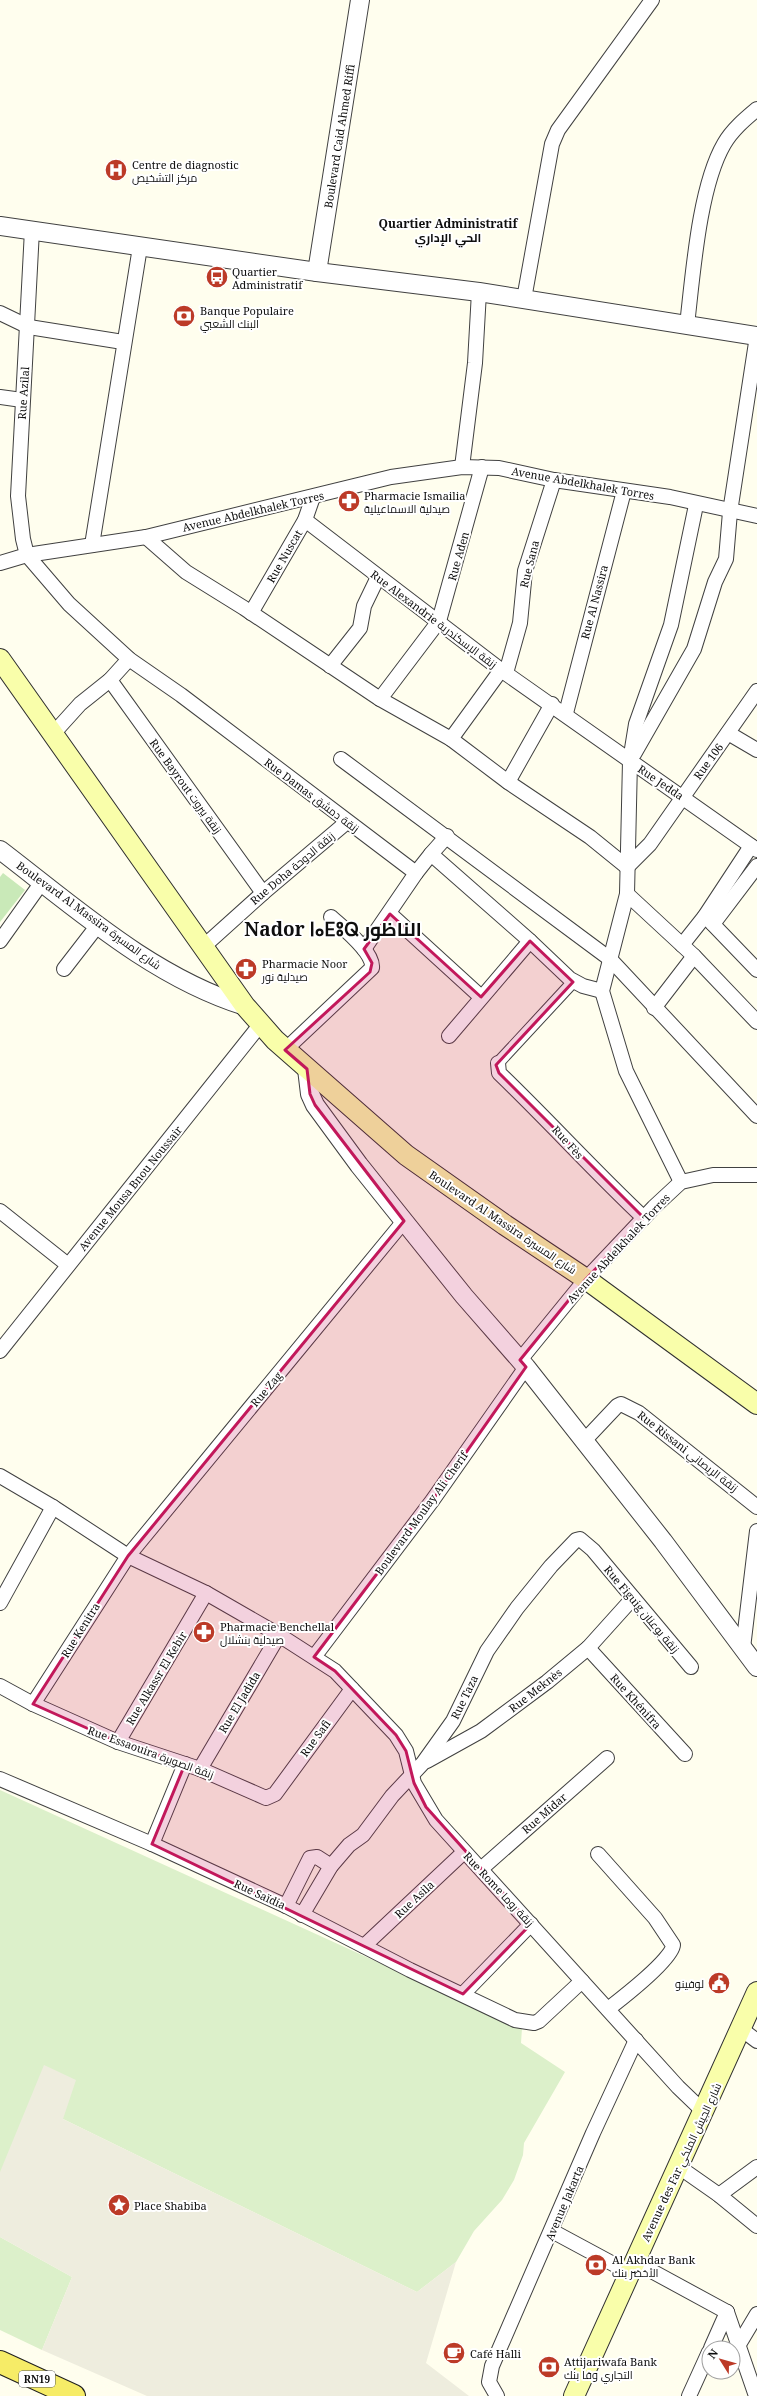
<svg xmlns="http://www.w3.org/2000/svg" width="757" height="2396" viewBox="0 0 757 2396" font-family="'Noto Serif',Cairo,'Noto Sans Tifinagh',serif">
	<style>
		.green { fill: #c9e9b8 }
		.pitch { fill: #dcf0ca }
		.plaza { fill: #eeedde }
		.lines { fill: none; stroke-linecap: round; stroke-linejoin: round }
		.pedestrian-casing { stroke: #414141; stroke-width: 13 }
		.minor-casing { stroke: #414141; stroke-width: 16 }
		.tertiary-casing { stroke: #414141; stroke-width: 20 }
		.secondary-casing { stroke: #303030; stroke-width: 22 }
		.primary-casing { stroke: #1f1f1f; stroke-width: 24 }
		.pedestrian { stroke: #fff; stroke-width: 11 }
		.minor { stroke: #fff; stroke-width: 14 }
		.tertiary { stroke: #fff; stroke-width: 18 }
		.secondary { stroke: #f9feaa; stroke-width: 20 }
		.primary { stroke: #f6ec67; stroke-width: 22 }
		.marked { fill: #c2185b; fill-opacity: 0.2; stroke: #c2185b; stroke-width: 3; stroke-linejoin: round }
		.labels { text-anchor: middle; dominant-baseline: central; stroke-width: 4; stroke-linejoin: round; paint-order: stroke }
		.shield { fill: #fff; stroke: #565656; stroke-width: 1 }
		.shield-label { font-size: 10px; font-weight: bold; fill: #0e0e0e }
		.street-label { font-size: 11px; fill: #0e0e0e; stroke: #fff }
		.poi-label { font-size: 11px; fill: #0e0e0e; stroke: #fff; text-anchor: start }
		.neighbourhood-label { font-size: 12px; font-weight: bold; fill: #0e0e0e; stroke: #fff }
		.town-label { font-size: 19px; font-weight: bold; fill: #0e0e0e; stroke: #fff }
	</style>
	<rect width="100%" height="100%" fill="#fffeee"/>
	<polygon class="green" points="3,873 25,890 0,922 0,877"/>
	<g class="pitch">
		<polygon points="0,1790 522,2028 521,2043 565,2072 524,2143 523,2155 514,2180 502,2200 474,2231 456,2262 417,2292 63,2119 0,2184"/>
		<polygon points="0,2237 72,2277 42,2350 0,2330"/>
	</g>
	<polygon class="plaza" points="44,2065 76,2080 63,2119 417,2292 456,2262 426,2363 469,2396 147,2396 42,2350 72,2277 0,2237 0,2172"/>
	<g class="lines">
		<g class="pedestrian-casing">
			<polyline id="pedestrian" points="498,1063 573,982"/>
		</g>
		<g class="minor-casing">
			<g id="minor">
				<polyline points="32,230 18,496 23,539 27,555 69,604 129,659 181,695 416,873 431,854 530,941 570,979 583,986 602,991"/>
				<polyline points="524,299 552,144 558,130 652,0"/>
				<polyline points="0,313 29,327 123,342"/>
				<path d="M687,325C693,274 699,187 724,144C732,130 745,119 757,109"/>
				<polyline points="0,397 22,400"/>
				<polyline points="462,467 475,363 479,292"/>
				<polyline points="305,520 501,670 757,850"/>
				<polyline points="146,537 186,572 244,608 380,699 451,739 508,782 590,837 627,867"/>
				<polyline points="92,545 140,247"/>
				<polyline points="0,563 27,555 146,537 391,477 462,467 499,468 554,480 670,497 757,516"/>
				<polyline points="251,613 305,520 313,497"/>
				<polyline points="330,666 360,628 364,606 378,577"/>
				<polyline points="506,673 520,623 525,571 554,480"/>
				<polyline points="110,680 263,893"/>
				<polyline points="380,699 439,621 482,467"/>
				<polyline points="566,713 624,491"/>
				<polyline points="728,733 757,750"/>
				<polyline points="52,735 80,704 110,680 129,659"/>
				<polyline points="451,739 501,670"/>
				<polyline points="634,754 694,649 715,582 726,559 730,512 757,336"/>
				<polyline points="341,759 610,959 757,1116"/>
				<polyline points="508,782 552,704"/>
				<polyline points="431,854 447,836"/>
				<polyline points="627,867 650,844 757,691"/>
				<polyline points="627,894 694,956 757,1022"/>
				<polyline points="390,914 481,997"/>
				<polyline points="705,916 757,970"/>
				<polyline points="713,924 757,866"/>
				<polyline points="0,941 42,882"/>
				<polyline points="682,945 705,916 751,846"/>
				<polyline points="203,947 263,893 347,822"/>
				<polyline points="364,949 416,873"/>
				<polyline points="64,969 98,925"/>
				<polyline points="654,1008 694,956"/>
				<polyline points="449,1036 530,941"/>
				<path d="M285,1050L372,968C374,952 343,928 331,917"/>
				<path d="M498,1063L499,1073C549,1121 594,1171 644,1218"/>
				<polyline points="681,1182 626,1071 602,991 627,894 630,761 636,724 671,625 696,505"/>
				<polyline points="0,1211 68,1265"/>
				<polyline points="0,1351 260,1025"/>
				<polyline points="520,1360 586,1279 654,1207 681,1182 713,1175 757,1175"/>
				<polyline points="583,1442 617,1406 621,1404 639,1413 757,1507"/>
				<polyline points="0,1476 53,1507 128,1556 206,1593 279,1635 335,1671 396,1735 406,1751 414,1783 436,1820 678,2087 704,2112"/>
				<polyline points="0,1603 53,1507"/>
				<polyline points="588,1648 685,1754"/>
				<polyline points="743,1648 757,1531"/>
				<polyline points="314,1657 432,1501 526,1367"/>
				<polyline points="0,1686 33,1704 118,1742 200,1769 266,1798 275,1794 352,1689"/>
				<polyline points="33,1704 128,1556 404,1221"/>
				<polyline points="118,1742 206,1593"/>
				<polyline points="427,1761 481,1731 547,1682 588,1648 633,1598"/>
				<polyline points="200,1769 279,1635"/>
				<polyline points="0,1779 152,1844 286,1906 410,1970 515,2020 534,2023 539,2021 582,1981"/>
				<polyline points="152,1844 185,1764"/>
				<path d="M598,1854L655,1918L673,1945C673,1959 621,1999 608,2009"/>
				<polyline points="481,1869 607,1758"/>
				<polyline points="286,1906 310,1858 317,1857 331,1866"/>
				<polyline points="302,1915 331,1866 349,1845 363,1835 392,1796 423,1763 453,1721 487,1651 517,1608 551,1566 576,1540 580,1539 593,1550 691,1667"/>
				<polyline points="364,1946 464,1852"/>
				<polyline points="463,1994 531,1924"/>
				<polyline points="741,2029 757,2041"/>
				<polyline points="679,2167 719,2195 757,2226"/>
				<polyline points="719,2195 757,2167"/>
				<polyline points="552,2231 630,2273"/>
				<polyline points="635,2262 727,2312"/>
				<polyline points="727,2312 756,2396"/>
				<polyline points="738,2346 757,2314"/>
				<polyline points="711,2348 727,2312"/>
				<polyline points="497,2396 489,2382 492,2366 593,2133 636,2040"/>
				<polyline points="689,2396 709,2352"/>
			</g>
		</g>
		<g class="tertiary-casing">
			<g id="tertiary">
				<polyline points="0,226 317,272 479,292 757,336"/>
				<polyline points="317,272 360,0"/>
				<path d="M0,850C76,908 152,977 245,1006"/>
				<polyline points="307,1069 310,1094 315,1105 359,1165 464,1296 526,1367 663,1541 757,1667"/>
			</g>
		</g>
		<g class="secondary-casing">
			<g id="secondary">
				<polyline points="0,659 245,1006 275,1040 406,1155 505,1225 586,1279 757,1404"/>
				<polyline points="574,2396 757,1992"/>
			</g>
		</g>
		<g class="primary-casing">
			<polyline id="primary" points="0,2362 74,2396"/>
		</g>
		<use href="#pedestrian" class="pedestrian"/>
		<use href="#minor" class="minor"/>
		<use href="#tertiary" class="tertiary"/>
		<use href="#secondary" class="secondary"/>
		<use href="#primary" class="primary"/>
	</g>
	<path class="marked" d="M390,914L481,997L530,941L573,982L496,1065L499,1073L644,1218L586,1279L520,1360L526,1367L432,1501L314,1657L335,1671L396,1735L406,1751L414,1783L426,1807L531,1924L463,1994L152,1844L185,1764L118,1742L33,1704L128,1556L404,1221L315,1105L310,1094L307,1069L285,1050L370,972L372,963L364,949Z"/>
	<defs>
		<g id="hospital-disc" transform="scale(1.15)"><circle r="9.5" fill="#bc3a27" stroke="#fff"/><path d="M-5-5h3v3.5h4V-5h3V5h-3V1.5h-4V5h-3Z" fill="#fff"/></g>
		<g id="bus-disc" transform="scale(1.15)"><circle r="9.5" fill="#bc3a27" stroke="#fff"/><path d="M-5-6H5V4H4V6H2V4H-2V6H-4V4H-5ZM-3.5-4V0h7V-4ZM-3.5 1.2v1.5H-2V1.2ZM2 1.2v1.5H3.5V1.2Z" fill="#fff"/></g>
		<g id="bank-disc" transform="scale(1.15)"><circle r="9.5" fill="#bc3a27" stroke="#fff"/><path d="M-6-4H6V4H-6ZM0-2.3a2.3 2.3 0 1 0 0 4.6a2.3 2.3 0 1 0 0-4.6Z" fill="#fff"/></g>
		<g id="pharmacy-disc" transform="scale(1.15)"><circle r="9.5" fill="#bc3a27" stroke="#fff"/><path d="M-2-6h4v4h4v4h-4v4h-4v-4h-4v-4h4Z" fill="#fff"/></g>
		<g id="civic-disc" transform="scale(1.15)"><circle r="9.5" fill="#bc3a27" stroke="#fff"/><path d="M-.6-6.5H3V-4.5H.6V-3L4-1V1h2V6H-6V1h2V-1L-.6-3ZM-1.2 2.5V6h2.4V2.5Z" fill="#fff"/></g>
		<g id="sight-disc" transform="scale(1.15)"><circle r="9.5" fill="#bc3a27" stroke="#fff"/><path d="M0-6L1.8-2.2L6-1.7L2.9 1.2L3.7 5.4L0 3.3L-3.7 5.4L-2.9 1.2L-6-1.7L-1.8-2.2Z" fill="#fff"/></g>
		<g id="cafe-disc" transform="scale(1.15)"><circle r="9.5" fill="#bc3a27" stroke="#fff"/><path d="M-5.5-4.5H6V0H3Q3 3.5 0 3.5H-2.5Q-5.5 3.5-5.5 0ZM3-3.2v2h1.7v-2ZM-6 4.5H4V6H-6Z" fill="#fff"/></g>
	</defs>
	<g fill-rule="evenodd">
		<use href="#hospital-disc" x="116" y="170"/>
		<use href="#bus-disc" x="217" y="277"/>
		<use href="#bank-disc" x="184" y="316"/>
		<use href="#pharmacy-disc" x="349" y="501"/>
		<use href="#pharmacy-disc" x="246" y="969"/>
		<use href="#pharmacy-disc" x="204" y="1632"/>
		<use href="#civic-disc" x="719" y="1983"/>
		<use href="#sight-disc" x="119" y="2205"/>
		<use href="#bank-disc" x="596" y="2265"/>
		<use href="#cafe-disc" x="454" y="2353"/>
		<use href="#bank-disc" x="549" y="2367"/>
	</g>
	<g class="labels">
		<rect class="shield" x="19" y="2371" width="36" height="16" rx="3"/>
		<g class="shield-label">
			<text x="37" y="2379">RN19</text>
		</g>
		<g class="street-label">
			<text transform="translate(339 136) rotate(-81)">Boulevard Caid Ahmed Riffi</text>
			<text transform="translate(23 393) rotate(-86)">Rue Azilal</text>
			<text transform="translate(583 483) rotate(10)">Avenue Abdelkhalek Torres</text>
			<text transform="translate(253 511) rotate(-13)">Avenue Abdelkhalek Torres</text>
			<text transform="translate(284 556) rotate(-60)">Rue Nuscat</text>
			<text transform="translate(458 556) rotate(-74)">Rue Aden</text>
			<text transform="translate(529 564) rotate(-76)">Rue Sana</text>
			<text transform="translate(594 602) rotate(-75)">Rue Al Nassira</text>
			<text transform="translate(434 619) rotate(37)">Rue Alexandrie زنقة الإسكندرية</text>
			<text transform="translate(708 761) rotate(-54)">Rue 106</text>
			<text transform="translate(661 782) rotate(34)">Rue Jedda</text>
			<text transform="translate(186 786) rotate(54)">Rue Bayrout زنقة بيروت</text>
			<text transform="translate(312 795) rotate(37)">Rue Damas زنقة دمشق</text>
			<text transform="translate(292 868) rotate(-40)">Rue Doha زنقة الدوحة</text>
			<text transform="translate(89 915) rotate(36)">Boulevard Al Massira شارع المسيرة</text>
			<text transform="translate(568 1142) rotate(48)">Rue Fès</text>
			<text transform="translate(130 1188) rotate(-51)">Avenue Mousa Bnou Noussair</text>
			<text transform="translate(503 1222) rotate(34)">Boulevard Al Massira شارع المسيرة</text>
			<text transform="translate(618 1248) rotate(-47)">Avenue Abdelkhalek Torres</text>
			<text transform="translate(266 1389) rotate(-50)">Rue Zag</text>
			<text transform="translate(688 1451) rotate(38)">Rue Rissani زنقة الريصاني</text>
			<text transform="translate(421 1513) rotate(-54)">Boulevard Moulay Ali Cherif</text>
			<text transform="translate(642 1609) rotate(50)">Rue Figuig زنقة بوعنان</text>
			<text transform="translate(80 1630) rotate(-58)">Rue Kenitra</text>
			<text transform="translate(156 1678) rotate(-59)">Rue Alkassr El Kebir</text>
			<text transform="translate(535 1690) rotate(-38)">Rue Meknès</text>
			<text transform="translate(464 1697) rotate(-64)">Rue Taza</text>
			<text transform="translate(636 1701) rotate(48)">Rue Khénifra</text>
			<text transform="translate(239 1702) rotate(-59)">Rue El Jadida</text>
			<text transform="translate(315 1738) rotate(-54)">Rue Safi</text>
			<text transform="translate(151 1752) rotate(20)">Rue Essaouira زنقة الصويرة</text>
			<text transform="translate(544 1813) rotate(-41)">Rue Midar</text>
			<text transform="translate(499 1889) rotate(47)">Rue Rome زنقة روما</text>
			<text transform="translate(260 1894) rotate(25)">Rue Saïdia</text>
			<text transform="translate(414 1899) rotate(-43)">Rue Asila</text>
			<text transform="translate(681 2162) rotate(-65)">Avenue des Far شارع الجيش الملكي</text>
			<text transform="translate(564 2203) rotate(-67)">Avenue Jakarta</text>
		</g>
		<g class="poi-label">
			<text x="132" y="164">Centre de diagnostic<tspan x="132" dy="13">مركز التشخيص</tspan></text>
			<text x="232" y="271">Quartier<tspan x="232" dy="13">Administratif</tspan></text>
			<text x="200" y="310">Banque Populaire<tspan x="200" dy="13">البنك الشعبي</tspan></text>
			<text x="364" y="495">Pharmacie Ismailia<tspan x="364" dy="13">صيدلية الاسماعيلية</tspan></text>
			<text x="262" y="963">Pharmacie Noor<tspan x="262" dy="13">صيدلية نور</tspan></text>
			<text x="220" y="1626">Pharmacie Benchellal<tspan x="220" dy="13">صيدلية بنشلال</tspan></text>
			<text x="704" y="1983" text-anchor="end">لوفينو</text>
			<text x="134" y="2205">Place Shabiba</text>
			<text x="612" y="2259">Al Akhdar Bank<tspan x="612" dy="13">الأخضر بنك</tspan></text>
			<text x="470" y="2353">Café Halli</text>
			<text x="564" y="2361">Attijariwafa Bank<tspan x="564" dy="13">التجاري وفا بنك</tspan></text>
		</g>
		<g class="neighbourhood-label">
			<text x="448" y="223">Quartier Administratif<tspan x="448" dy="14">الحي الإداري</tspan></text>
		</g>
		<g class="town-label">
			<text x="333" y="929">Nador ⵏⴰⴹⵓⵕ الناظور</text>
		</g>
	</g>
	<g transform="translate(721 2360) rotate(307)"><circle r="19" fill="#ffffff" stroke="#9f9f9f"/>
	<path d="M0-3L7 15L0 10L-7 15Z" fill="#bc3a27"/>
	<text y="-6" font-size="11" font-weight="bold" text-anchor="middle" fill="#0e0e0e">N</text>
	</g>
</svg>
